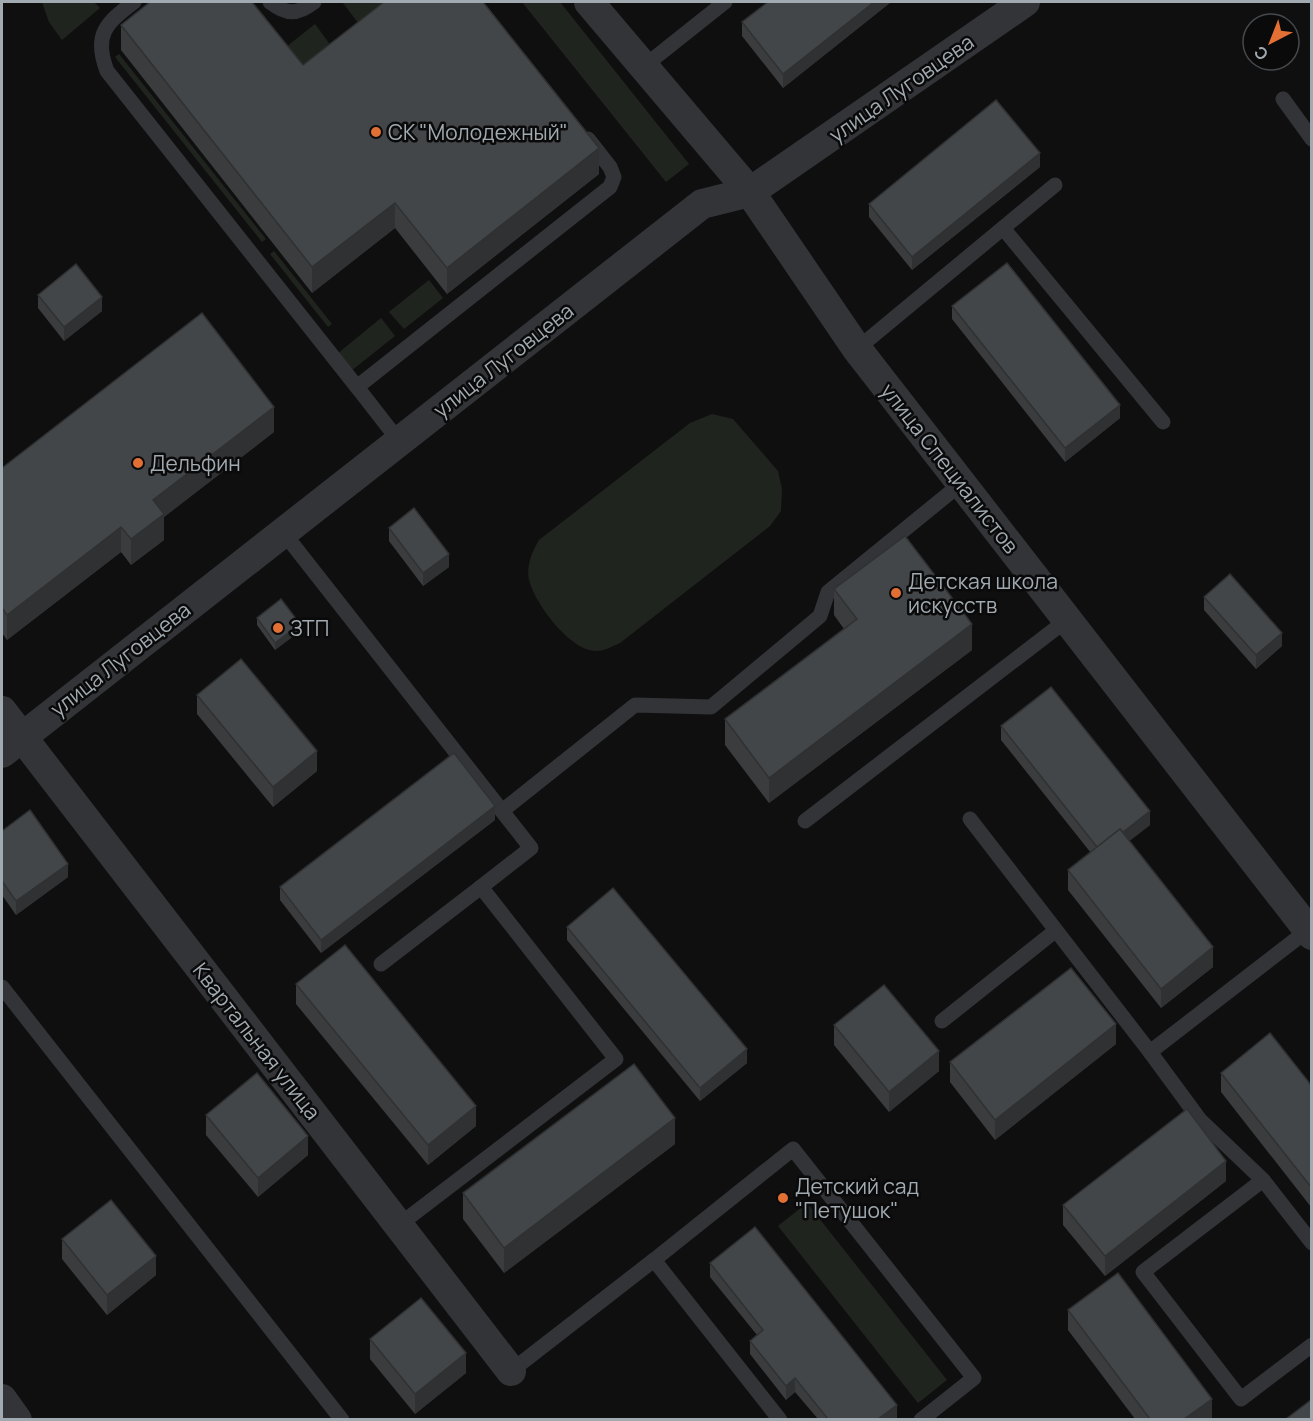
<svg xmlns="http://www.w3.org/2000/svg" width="1313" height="1421" viewBox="0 0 1313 1421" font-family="Manrope,sans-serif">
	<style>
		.green { fill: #20241e }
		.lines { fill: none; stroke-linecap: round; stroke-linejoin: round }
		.service { stroke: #323437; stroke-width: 15 }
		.minor { stroke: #323437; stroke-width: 30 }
		.wall { fill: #3a3c3e }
		.shaded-wall { fill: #2f3132 }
		.building { fill: #434648; stroke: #2f3132; stroke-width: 1.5 }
		.poi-dot { fill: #e27035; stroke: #0a0a0b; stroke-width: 2 }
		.labels { text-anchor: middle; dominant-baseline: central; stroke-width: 5; stroke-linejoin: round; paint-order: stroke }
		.street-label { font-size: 21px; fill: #a1aab0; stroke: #0a0a0b }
		.poi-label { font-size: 21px; fill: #a1aab0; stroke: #0a0a0b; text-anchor: start }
	</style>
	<rect width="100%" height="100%" fill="#0f0f10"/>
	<g class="green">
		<polygon points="42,2 94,2 100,8 62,40 49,22"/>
		<polygon points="345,2 396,2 362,28 343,3"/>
		<polygon points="522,2 560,2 689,164 666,182"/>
		<polygon points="315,24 334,50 300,76 281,51"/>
		<polygon points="119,54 266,239 262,242 115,57"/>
		<polygon points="274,251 332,324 328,327 270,254"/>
		<polygon points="429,280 443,298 404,329 389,312"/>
		<polygon points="381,318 395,336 351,371 337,354"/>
		<path d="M712,414L733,419L778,471L782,489L781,511L770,526L620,643C613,646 604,651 597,651C571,652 535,604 529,580C526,566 532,552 539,540L690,423Z"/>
		<polygon points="807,1203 947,1380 918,1403 778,1226"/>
	</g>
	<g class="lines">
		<g class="service">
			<path d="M134,2C106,23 93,35 107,71L357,387L610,187L614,177L610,167L588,139"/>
			<path d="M270,2C287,15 297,15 314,2"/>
			<polyline points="642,68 725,2"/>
			<polyline points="1283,99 1312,139"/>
			<polyline points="1003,228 1055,185"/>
			<polyline points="857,349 1003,228 1163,422"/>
			<polyline points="357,387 399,441"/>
			<polyline points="283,532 531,848 481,887 616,1059 399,1225"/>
			<polyline points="502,811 635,705 711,707 820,616 828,592 963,482"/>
			<polyline points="970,819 1150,1052"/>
			<polyline points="805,821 1068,619"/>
			<polyline points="1308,930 1150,1052 1200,1120 1263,1180 1312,1243"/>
			<polyline points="381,964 481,887"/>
			<polyline points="2,987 342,1420"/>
			<polyline points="942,1021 1055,931"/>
			<polyline points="1263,1180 1143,1272 1241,1399 1312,1345"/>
			<polyline points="511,1371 654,1260"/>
			<polyline points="780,1420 654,1260 793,1149 974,1378 921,1420"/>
		</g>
		<g class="minor">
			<polyline points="589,2 750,192 857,349 1312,935"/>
			<polyline points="2,711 511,1371"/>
			<polyline points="2,753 702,204 750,192 1025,2"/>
			<polyline points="2,1399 17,1420"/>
		</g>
	</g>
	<g class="wall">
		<polygon points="891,2 783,88 742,36 742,22"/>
		<polygon points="121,25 303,65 599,174 447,294 395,228 312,293 121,50"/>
		<polygon points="1040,167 912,270 869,217 869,204"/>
		<polygon points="38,295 102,311 64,341 38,308"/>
		<polygon points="952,306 1120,418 1065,462 952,319"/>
		<polygon points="274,432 164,517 164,540 131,565 121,552 7,640 2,633 2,468"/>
		<polygon points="389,528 449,567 423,586 389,541"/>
		<polygon points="834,589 972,650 769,803 725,745 725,719 844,629 834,615"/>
		<polygon points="1204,597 1282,646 1256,669 1204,610"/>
		<polygon points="257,618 300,631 275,650 257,625"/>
		<polygon points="197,695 317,771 273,807 197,714"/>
		<polygon points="1001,726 1150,825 1129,841 1213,967 1161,1008 1068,890 1068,870 1091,853 1001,740"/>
		<polygon points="495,820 321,953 280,900 280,887"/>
		<polygon points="2,831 68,877 16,915 2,895"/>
		<polygon points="567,927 747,1063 700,1101 567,940"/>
		<polygon points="296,984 476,1126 428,1165 296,1004"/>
		<polygon points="834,1025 939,1071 889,1112 834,1045"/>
		<polygon points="1116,1044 995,1140 950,1082 950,1062"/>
		<polygon points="1221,1073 1311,1085 1311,1207 1221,1092"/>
		<polygon points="206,1115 308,1155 258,1197 206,1135"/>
		<polygon points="675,1144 504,1273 463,1219 463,1193"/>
		<polygon points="1226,1181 1105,1276 1063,1225 1063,1205"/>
		<polygon points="62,1239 156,1275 107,1315 62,1259"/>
		<polygon points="710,1263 897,1418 895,1419 818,1419 795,1392 786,1400 750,1354 750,1341 757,1335 710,1277"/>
		<polygon points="1068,1310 1212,1418 1210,1419 1135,1419 1068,1330"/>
		<polygon points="370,1339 466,1373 415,1414 370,1359"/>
	</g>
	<g class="shaded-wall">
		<polygon points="874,2 891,2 783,88 783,74"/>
		<polygon points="599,148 599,174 447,294 447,268"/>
		<polygon points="1040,153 1040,167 912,270 912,257"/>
		<polygon points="395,203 395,228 312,293 312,267"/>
		<polygon points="102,297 102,311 64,341 64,327"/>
		<polygon points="1120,405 1120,418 1065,462 1065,448"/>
		<polygon points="274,407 274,432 164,517 164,540 131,565 131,539 153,500"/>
		<polygon points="121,527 121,552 7,640 7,615"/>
		<polygon points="449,554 449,567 423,586 423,573"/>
		<polygon points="300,624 300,631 275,650 275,643"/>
		<polygon points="972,624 972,650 769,803 769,778"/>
		<polygon points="1282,633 1282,646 1256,669 1256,655"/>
		<polygon points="317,751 317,771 273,807 273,787"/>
		<polygon points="495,806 495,820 321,953 321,940"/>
		<polygon points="1150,811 1150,825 1100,864 1100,851"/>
		<polygon points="68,864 68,877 16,915 16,901"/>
		<polygon points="1213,947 1213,967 1161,1008 1161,989"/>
		<polygon points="1116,1024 1116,1044 995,1140 995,1120"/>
		<polygon points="747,1049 747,1063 700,1101 700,1088"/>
		<polygon points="939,1051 939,1071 889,1112 889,1092"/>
		<polygon points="476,1106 476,1126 428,1165 428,1145"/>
		<polygon points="675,1118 675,1144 504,1273 504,1248"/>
		<polygon points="308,1136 308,1155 258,1197 258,1178"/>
		<polygon points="1226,1161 1226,1181 1105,1276 1105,1256"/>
		<polygon points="156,1256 156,1275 107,1315 107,1295"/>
		<polygon points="466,1353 466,1373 415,1414 415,1394"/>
		<polygon points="795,1378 795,1392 786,1400 786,1386"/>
		<polygon points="1212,1399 1212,1418 1210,1419 1184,1419"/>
		<polygon points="897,1405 897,1418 895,1419 878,1419"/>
	</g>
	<g class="building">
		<polygon points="150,2 252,2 303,65 384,2 483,2 599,148 447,268 395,203 312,267 121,25"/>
		<polygon points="768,2 874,2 783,74 742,22"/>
		<polygon points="996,100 1040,153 912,257 869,204"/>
		<polygon points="1007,263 1120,405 1065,448 952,306"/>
		<polygon points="76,264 102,297 64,327 38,295"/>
		<polygon points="202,313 274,407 153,500 164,514 131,539 121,527 7,615 2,608 2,468"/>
		<polygon points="414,508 449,554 423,573 389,528"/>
		<polygon points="905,536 972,624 769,778 725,719 857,619 834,589"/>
		<polygon points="1230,574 1282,633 1256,655 1204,597"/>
		<polygon points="281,599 300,624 275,643 257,618"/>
		<polygon points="241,659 317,751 273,787 197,695"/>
		<polygon points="1051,687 1150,811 1123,832 1120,829 1097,847 1001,726"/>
		<polygon points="454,753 495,806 321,940 280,887"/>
		<polygon points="30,810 68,864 16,901 2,881 2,831"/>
		<polygon points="1120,829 1213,947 1161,989 1068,870"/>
		<polygon points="613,888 747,1049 700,1088 567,927"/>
		<polygon points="345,945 476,1106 428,1145 296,984"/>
		<polygon points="1071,968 1116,1024 995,1120 950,1062"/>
		<polygon points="884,985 939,1051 889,1092 834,1025"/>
		<polygon points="1270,1033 1311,1085 1311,1187 1221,1073"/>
		<polygon points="634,1064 675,1118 504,1248 463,1193"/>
		<polygon points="257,1073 308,1136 258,1178 206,1115"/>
		<polygon points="1187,1109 1226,1161 1105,1256 1063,1205"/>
		<polygon points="111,1200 156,1256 107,1295 62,1239"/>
		<polygon points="755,1227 897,1405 878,1419 828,1419 795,1378 786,1386 750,1341 763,1330 710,1263"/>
		<polygon points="1118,1273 1212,1399 1184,1419 1150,1419 1068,1310"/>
		<polygon points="421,1298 466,1353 415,1394 370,1339"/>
		<polygon points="1311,1400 1311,1419 1286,1419"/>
	</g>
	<g class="poi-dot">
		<circle cx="376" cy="132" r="6"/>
		<circle cx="138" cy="463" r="6"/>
		<circle cx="896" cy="593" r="6"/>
		<circle cx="278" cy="628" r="6"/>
		<circle cx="783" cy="1198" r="6"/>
	</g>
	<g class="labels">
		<g class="street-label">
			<text transform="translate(901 88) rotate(-35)">улица Луговцева</text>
			<text transform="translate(503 360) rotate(-38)">улица Луговцева</text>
			<text transform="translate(950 468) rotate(52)">улица Специалистов</text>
			<text transform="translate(120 659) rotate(-38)">улица Луговцева</text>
			<text transform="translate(257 1041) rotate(52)">Квартальная улица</text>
		</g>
		<g class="poi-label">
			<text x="388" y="132">СК "Молодежный"</text>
			<text x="150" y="463">Дельфин</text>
			<text x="908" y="581">Детская школа<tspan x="908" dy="24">искусств</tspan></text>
			<text x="290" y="628">ЗТП</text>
			<text x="795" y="1186">Детский сад<tspan x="795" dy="24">"Петушок"</tspan></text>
		</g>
	</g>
	<rect width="1313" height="1421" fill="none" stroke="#a1aab0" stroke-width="6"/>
	<g transform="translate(1271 42) rotate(222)"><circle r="28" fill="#0a0a0b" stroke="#464a4d" stroke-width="1.5"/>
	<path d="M0-4.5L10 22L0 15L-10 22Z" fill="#e27035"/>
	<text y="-9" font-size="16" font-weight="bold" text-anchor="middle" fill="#a1aab0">С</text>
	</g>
</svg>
